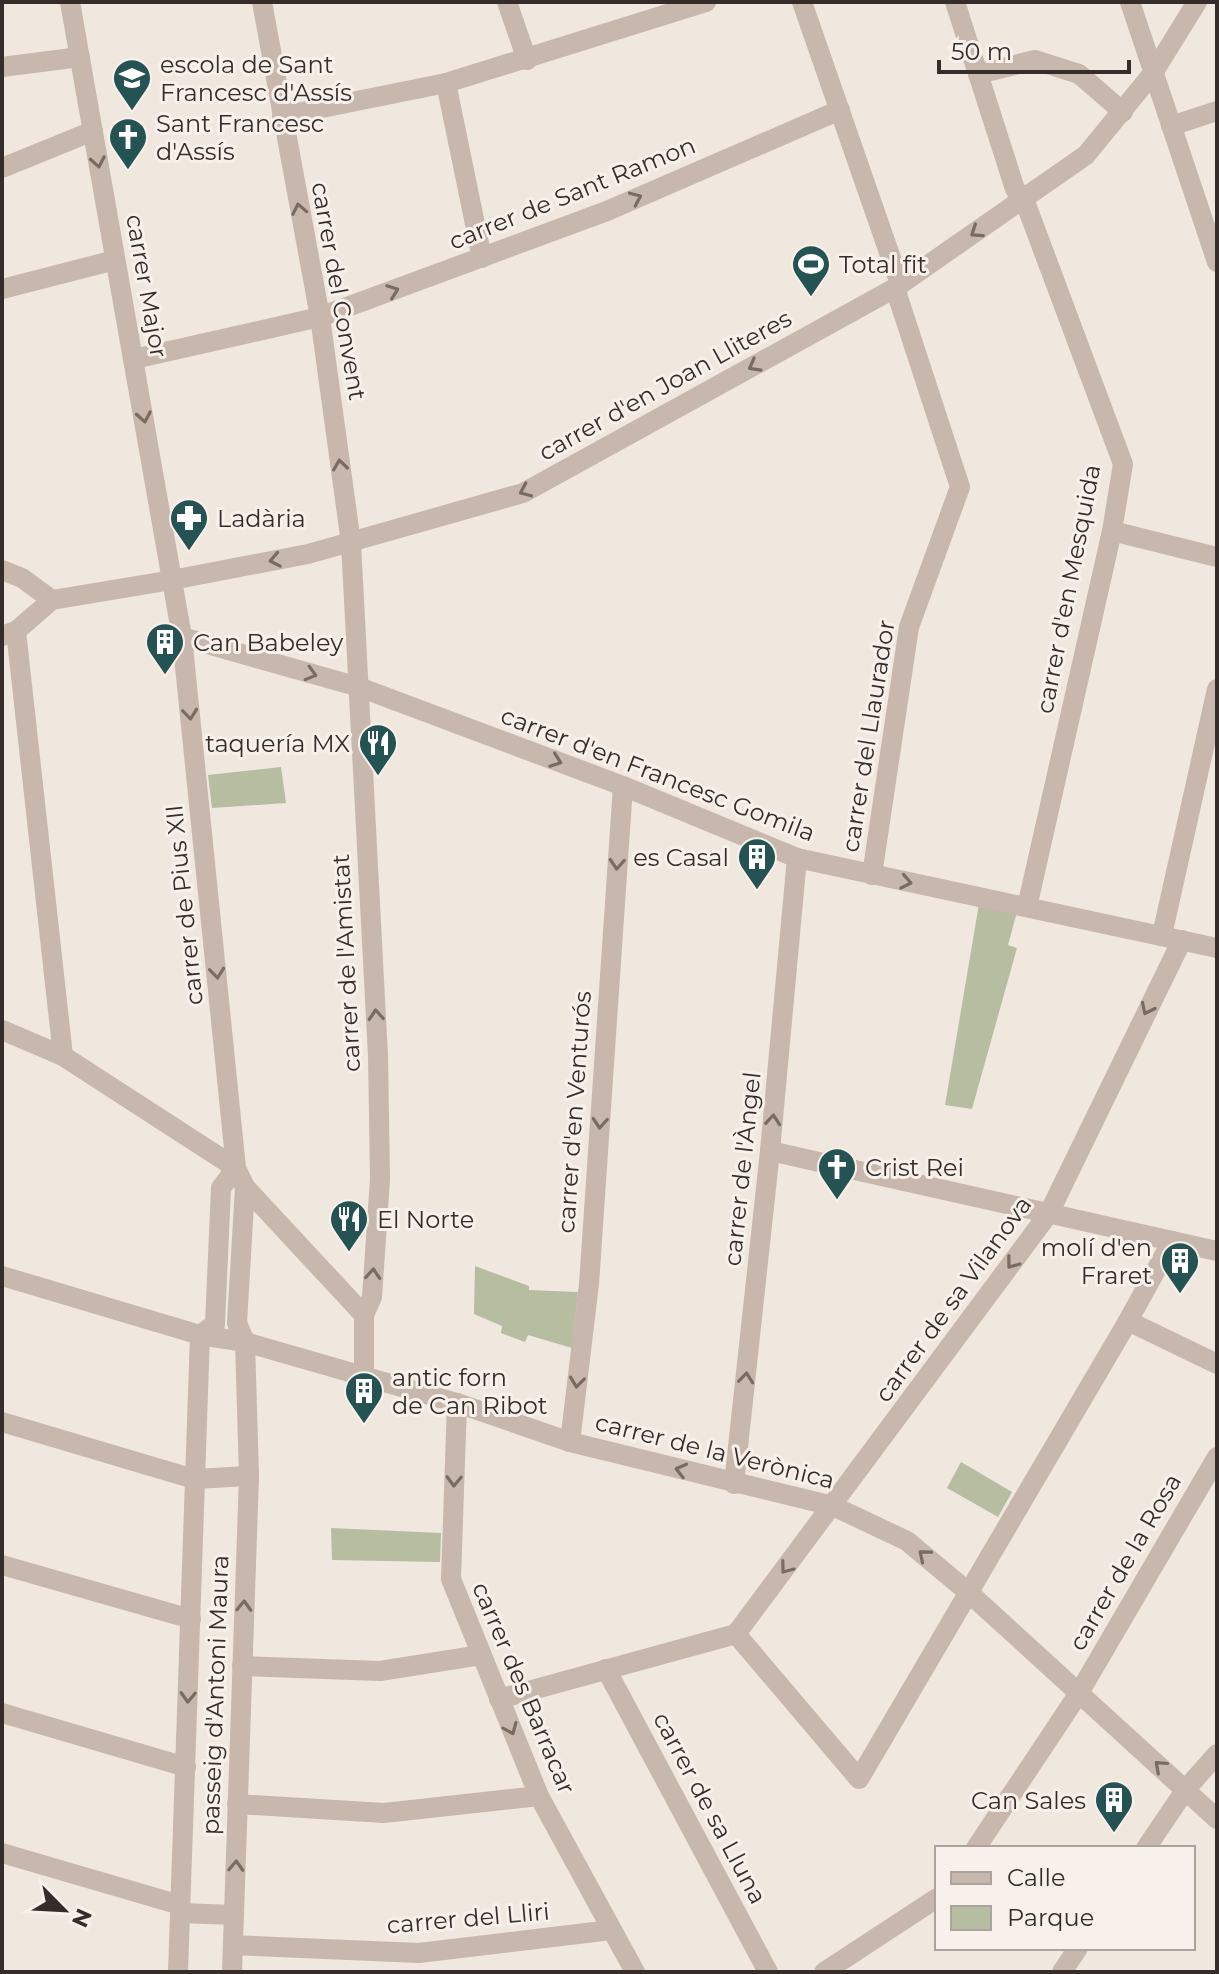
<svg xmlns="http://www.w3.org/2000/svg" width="1219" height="1974" viewBox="0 0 1219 1974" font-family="Montserrat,sans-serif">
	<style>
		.green { fill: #b6bda1 }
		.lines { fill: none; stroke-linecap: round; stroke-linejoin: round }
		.pedestrian { stroke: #c7b7ac; stroke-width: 20 }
		.minor { stroke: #c7b7ac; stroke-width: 20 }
		.oneway { stroke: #776b64 }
		.labels { text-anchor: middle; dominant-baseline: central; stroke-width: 6; stroke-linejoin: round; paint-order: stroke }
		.poi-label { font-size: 24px; fill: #362d2a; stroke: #f8f1eb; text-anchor: start }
		.street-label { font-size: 24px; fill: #362d2a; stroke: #f8f1eb }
	</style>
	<rect width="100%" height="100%" fill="#f0e7df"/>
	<g class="green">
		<polygon points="281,767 286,803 212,808 208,775"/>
		<polygon points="979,904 1017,912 1008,945 1017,948 972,1109 945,1105"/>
		<polygon points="475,1266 529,1286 529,1290 578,1292 572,1348 528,1335 525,1342 501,1333 502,1326 474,1314"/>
		<polygon points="961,1462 1012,1492 998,1517 947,1488"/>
		<polygon points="331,1528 441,1533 440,1562 332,1560"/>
	</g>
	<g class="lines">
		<g class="pedestrian">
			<polyline points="2,289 115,260"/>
			<polyline points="2,570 22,578 52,600"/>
			<polyline points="16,631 63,1056"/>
			<polyline points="2,636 16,631 52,600 172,580"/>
			<polyline points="1128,1321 1172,1241"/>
		</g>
		<g class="minor">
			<polyline points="70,2 182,637 236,1168 245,1187 237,1323 245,1342 249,1476 232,1972"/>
			<polyline points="262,2 320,317 351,543 378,1056 380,1179 372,1297 364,1315 364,1378"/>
			<polyline points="507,2 527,60"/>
			<polyline points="802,2 900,284"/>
			<polyline points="955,2 1015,189 1024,199 1123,464 1112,531 1027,907"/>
			<polyline points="1130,2 1217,262"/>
			<polyline points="2,67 80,57"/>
			<polyline points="978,74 1035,60 1079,74 1123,112"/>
			<polyline points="446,83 482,258"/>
			<polyline points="282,116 446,83 706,2"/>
			<polyline points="1171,126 1217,111"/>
			<polyline points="2,168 93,131"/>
			<polyline points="134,359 320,317 607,211 840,110"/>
			<polyline points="1112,531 1217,557"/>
			<polyline points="172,580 308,554 523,493 895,288 1086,155 1153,73 1197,2"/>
			<polyline points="182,637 359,687 623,786 797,858 1217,948"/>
			<polyline points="872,875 909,627 960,487 895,288"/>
			<polyline points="1162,935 1217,689"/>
			<polyline points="2,1030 63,1056 236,1168"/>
			<polyline points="770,1151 1217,1251"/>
			<polyline points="245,1187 364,1315"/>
			<polyline points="2,1276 200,1335 245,1342 457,1403 570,1442 833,1506 907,1541 968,1592 1217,1819"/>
			<polyline points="200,1335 215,1324 221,1188 236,1168"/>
			<polyline points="457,1403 451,1579 539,1796 635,1972"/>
			<polyline points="2,1422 194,1479 249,1476"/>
			<polyline points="570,1442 589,1284 623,786"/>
			<polyline points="734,1484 770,1151 797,858"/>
			<polyline points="2,1565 191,1619"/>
			<polyline points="736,1634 859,1779 1128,1321 1217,1364"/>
			<polyline points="242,1666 380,1671 481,1655"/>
			<polyline points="606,1669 768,1972"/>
			<polyline points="499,1699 736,1634 1049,1213 1182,940"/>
			<polyline points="2,1713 186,1767"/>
			<polyline points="237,1804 384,1813 539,1796"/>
			<polyline points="976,1848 1079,1693 1217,1457"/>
			<polyline points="1146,1848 1186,1789 1217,1754"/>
			<polyline points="2,1853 180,1905"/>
			<polyline points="180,1913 234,1915"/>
			<polyline points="233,1945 419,1953 611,1930"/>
			<polyline points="178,1972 200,1335"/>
			<polyline points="824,1972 937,1898"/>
			<polyline points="1062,1972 1078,1948"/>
		</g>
	</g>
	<defs><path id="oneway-chevron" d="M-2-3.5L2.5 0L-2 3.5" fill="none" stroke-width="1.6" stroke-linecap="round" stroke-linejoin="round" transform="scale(2)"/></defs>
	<g class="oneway">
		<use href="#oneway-chevron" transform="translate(98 162) rotate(80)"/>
		<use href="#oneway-chevron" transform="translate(636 198) rotate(-24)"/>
		<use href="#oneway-chevron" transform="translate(299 209) rotate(-101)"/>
		<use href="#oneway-chevron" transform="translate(976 232) rotate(146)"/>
		<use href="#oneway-chevron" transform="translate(393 291) rotate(-20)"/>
		<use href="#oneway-chevron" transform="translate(754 366) rotate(151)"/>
		<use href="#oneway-chevron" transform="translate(144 417) rotate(80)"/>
		<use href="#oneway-chevron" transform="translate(340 465) rotate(-98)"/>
		<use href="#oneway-chevron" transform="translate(525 491) rotate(156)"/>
		<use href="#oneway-chevron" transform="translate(275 560) rotate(169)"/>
		<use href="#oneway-chevron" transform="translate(311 674) rotate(16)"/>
		<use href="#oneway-chevron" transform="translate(190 714) rotate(84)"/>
		<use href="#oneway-chevron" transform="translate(556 761) rotate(20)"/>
		<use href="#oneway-chevron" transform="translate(617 864) rotate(94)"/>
		<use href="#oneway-chevron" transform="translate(906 882) rotate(11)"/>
		<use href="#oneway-chevron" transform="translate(217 973) rotate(84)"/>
		<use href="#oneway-chevron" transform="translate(1147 1009) rotate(116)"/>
		<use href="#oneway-chevron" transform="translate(376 1015) rotate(-94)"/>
		<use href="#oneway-chevron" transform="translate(773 1120) rotate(-85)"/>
		<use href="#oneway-chevron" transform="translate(600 1123) rotate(94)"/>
		<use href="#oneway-chevron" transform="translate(1012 1263) rotate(127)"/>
		<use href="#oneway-chevron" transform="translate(373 1274) rotate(-86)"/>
		<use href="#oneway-chevron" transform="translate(746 1378) rotate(-84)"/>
		<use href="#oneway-chevron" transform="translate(577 1382) rotate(97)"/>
		<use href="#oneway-chevron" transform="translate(681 1470) rotate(-166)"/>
		<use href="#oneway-chevron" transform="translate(454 1481) rotate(92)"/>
		<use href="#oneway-chevron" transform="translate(924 1555) rotate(-140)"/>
		<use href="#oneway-chevron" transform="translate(786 1568) rotate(127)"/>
		<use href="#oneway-chevron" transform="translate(244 1606) rotate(-88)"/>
		<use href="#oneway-chevron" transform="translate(188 1697) rotate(92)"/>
		<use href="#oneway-chevron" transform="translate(511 1729) rotate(67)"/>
		<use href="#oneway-chevron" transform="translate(1160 1766) rotate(-138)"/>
		<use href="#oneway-chevron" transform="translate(236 1866) rotate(-88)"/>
	</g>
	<defs>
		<g id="school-pin" transform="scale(2)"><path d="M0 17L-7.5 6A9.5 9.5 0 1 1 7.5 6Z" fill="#255252" stroke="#f8f1eb"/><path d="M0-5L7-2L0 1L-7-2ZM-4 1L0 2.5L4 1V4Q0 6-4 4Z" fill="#fff"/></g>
		<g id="church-pin" transform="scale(2)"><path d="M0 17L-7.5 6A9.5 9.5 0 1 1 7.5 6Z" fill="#255252" stroke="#f8f1eb"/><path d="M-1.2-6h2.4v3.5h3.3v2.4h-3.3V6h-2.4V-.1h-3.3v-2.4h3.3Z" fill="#fff"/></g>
		<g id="stadium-pin" transform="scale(2)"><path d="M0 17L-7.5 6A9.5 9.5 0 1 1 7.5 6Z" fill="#255252" stroke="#f8f1eb"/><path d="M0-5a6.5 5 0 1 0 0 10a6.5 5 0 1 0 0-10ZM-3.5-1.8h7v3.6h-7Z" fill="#fff"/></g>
		<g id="pharmacy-pin" transform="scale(2)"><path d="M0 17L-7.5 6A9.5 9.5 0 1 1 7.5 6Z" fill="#255252" stroke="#f8f1eb"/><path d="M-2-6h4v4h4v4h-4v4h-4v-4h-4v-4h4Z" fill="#fff"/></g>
		<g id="building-pin" transform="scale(2)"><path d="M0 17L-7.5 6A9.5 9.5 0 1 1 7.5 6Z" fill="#255252" stroke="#f8f1eb"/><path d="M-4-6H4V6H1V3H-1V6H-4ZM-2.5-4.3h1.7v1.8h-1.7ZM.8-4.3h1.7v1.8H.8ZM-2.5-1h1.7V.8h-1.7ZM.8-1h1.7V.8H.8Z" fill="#fff"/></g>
		<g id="restaurant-pin" transform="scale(2)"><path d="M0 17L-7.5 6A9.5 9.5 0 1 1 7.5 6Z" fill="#255252" stroke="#f8f1eb"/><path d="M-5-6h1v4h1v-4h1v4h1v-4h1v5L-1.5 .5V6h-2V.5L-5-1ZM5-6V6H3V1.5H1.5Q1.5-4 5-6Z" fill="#fff"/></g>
	</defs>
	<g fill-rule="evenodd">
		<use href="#school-pin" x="132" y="78"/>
		<use href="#church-pin" x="128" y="137"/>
		<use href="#stadium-pin" x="811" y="264"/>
		<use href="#pharmacy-pin" x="189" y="518"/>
		<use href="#building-pin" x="165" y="642"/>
		<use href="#restaurant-pin" x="378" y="743"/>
		<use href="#building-pin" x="757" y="857"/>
		<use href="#church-pin" x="837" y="1167"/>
		<use href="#restaurant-pin" x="349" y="1219"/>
		<use href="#building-pin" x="1180" y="1261"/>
		<use href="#building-pin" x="364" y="1391"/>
		<use href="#building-pin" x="1114" y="1800"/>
	</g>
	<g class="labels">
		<g class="poi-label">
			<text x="160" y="64">escola de Sant<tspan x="160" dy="28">Francesc d'Assís</tspan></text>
			<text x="156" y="123">Sant Francesc<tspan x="156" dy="28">d'Assís</tspan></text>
			<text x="839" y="264">Total fit</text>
			<text x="217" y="518">Ladària</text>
			<text x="193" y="642">Can Babeley</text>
			<text x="350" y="743" text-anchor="end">taquería MX</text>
			<text x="729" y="857" text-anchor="end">es Casal</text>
			<text x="865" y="1167">Crist Rei</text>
			<text x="377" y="1219">El Norte</text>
			<text x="1152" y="1247" text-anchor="end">molí d'en<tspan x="1152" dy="28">Fraret</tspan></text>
			<text x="392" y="1377">antic forn<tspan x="392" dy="28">de Can Ribot</tspan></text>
			<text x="1086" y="1800" text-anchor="end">Can Sales</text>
		</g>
		<g class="street-label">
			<text transform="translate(572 193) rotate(-22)">carrer de Sant Ramon</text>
			<text transform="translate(147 286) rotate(80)">carrer Major</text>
			<text transform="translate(339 291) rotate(80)">carrer del Convent</text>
			<text transform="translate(665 385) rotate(-29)">carrer d'en Joan Lliteres</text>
			<text transform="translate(1068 589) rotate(-79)">carrer d'en Mesquida</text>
			<text transform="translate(868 736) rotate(-81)">carrer del Llaurador</text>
			<text transform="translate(658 774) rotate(21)">carrer d'en Francesc Gomila</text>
			<text transform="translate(184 905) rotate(-96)">carrer de Pius XII</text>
			<text transform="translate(346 963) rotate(-93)">carrer de l'Amistat</text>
			<text transform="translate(574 1112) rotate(-86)">carrer d'en Venturós</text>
			<text transform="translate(742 1169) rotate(-84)">carrer de l'Àngel</text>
			<text transform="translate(953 1299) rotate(-54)">carrer de sa Vilanova</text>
			<text transform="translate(715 1451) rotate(14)">carrer de la Verònica</text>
			<text transform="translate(1125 1562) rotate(-60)">carrer de la Rosa</text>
			<text transform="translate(524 1688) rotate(67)">carrer des Barracar</text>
			<text transform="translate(215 1695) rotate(-88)">passeig d'Antoni Maura</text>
			<text transform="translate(710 1808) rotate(62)">carrer de sa Lluna</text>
			<text transform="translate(468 1918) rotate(-5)">carrer del Lliri</text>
		</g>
	</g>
	<rect width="1219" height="1974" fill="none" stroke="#362d2a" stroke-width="8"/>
	<rect x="935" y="1846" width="260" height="104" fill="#f8f1eb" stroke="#aaa39e" stroke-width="2"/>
	<rect x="951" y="1872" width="40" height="12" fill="#c7b7ac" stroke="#aaa39e" stroke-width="2"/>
	<text x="1007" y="1886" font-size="24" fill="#362d2a">Calle</text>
	<rect x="951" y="1906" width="40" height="24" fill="#b6bda1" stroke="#aaa39e" stroke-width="2"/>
	<text x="1007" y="1926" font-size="24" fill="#362d2a">Parque</text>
	<g transform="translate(64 1910) rotate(114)" stroke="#f8f1eb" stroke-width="6" paint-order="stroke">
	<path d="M0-6L14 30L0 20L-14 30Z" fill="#362d2a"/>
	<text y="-12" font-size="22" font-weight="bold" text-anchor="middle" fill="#362d2a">N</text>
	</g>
	<path d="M939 60v12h190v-12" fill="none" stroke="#362d2a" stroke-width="4"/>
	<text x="951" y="60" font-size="24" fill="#362d2a" stroke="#f8f1eb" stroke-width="6" paint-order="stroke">50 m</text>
</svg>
